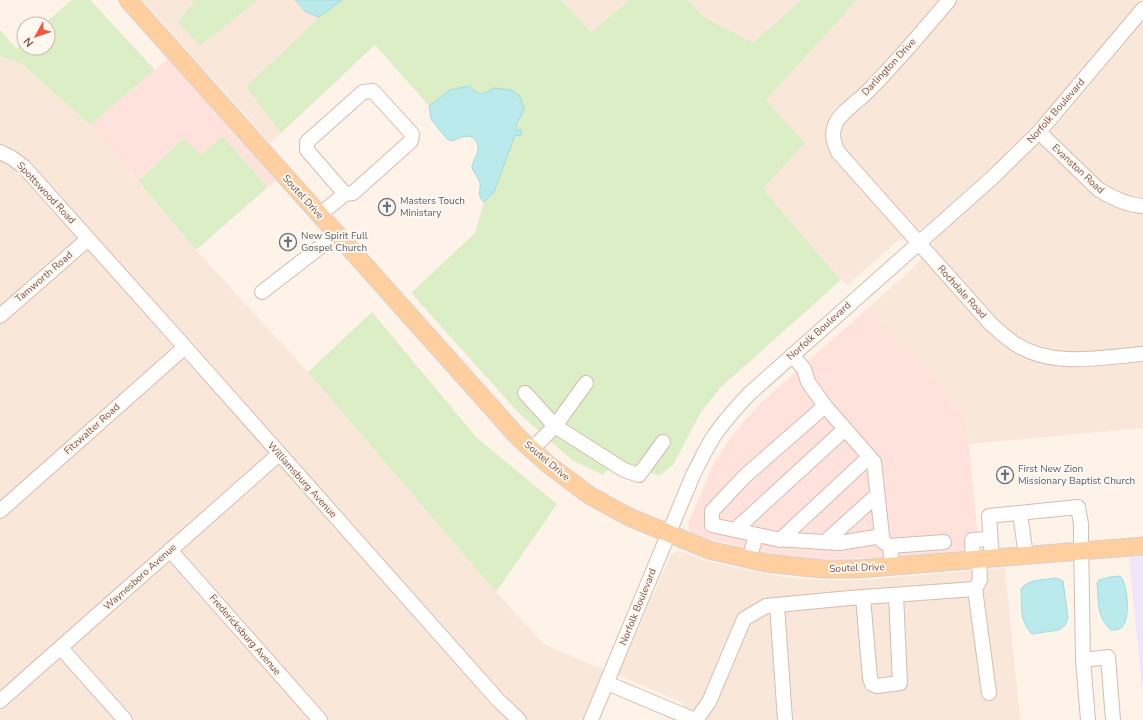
<svg xmlns="http://www.w3.org/2000/svg" width="1143" height="720" viewBox="0 0 1143 720" font-family="'Nunito Sans',sans-serif">
	<style>
		.residential { fill: #f9e7d9 }
		.commercial { fill: #ffe2dc }
		.education { fill: #f0e5fb }
		.green { fill: #dbeec5 }
		.water { fill: #baeaeb; stroke: #9fdcde }
		.lines { fill: none; stroke-linecap: round; stroke-linejoin: round }
		.minor-casing { stroke: #d5bcaf; stroke-width: 16 }
		.major-casing { stroke: #dacfcc; stroke-width: 19 }
		.minor { stroke: #fff; stroke-width: 14 }
		.major { stroke: #ffcf9f; stroke-width: 17 }
		.labels { text-anchor: middle; dominant-baseline: central; stroke-width: 4; stroke-linejoin: round; paint-order: stroke }
		.street-label { font-size: 10px; fill: #7c5549; stroke: #fff8f1 }
		.worship-label { font-size: 10px; fill: #5b616d; stroke: #fff8f1; text-anchor: start }
	</style>
	<rect width="100%" height="100%" fill="#fef3e9"/>
	<g class="residential">
		<polygon points="142,0 195,0 178,22 200,45 258,0 295,0 306,12 319,17 246,87 281,133 270,143"/>
		<polygon points="565,0 630,0 591,32 562,2"/>
		<polygon points="688,0 801,0 753,43 704,17"/>
		<polygon points="857,0 1141,0 1048,110 999,160 926,226 896,242 847,286 763,189 805,143 766,100"/>
		<polygon points="1143,22 1143,428 969,444 966,414 870,306 914,267 936,239 1000,181 1048,135"/>
		<polygon points="0,56 21,63 90,125 196,250 308,372 496,592 545,645 604,670 584,720 0,720"/>
		<polygon points="680,551 706,561 742,569 790,578 823,580 862,580 1005,568 1020,720 678,720 683,703 618,675 670,556 675,552"/>
	</g>
	<g class="commercial">
		<polygon points="168,59 276,181 268,187 223,136 201,156 184,138 138,181 90,125"/>
		<polygon points="870,306 966,414 979,549 881,558 823,559 769,554 737,546 692,534 689,530 688,523 713,465 728,441 744,421 761,403"/>
	</g>
	<polygon class="education" points="1143,556 1143,698 1129,557"/>
	<g class="green">
		<polygon points="72,0 90,0 155,70 90,125 21,63 0,56 0,30 16,48 24,42 24,48 48,48 48,24 44,24"/>
		<polygon points="195,0 258,0 200,46 178,22"/>
		<polygon points="342,0 561,0 591,32 630,0 688,0 704,17 753,43 801,0 857,0 766,100 805,143 763,189 841,280 721,387 701,412 673,465 659,476 618,460 603,475 572,460 534,427 517,411 411,293 475,233 484,202 494,192 515,135 521,136 516,130 516,125 524,110 486,93 450,90 429,106 375,45 281,133 246,87 319,17"/>
		<polygon points="223,136 268,187 196,250 138,181 184,138 201,155"/>
		<polygon points="372,312 477,438 557,504 496,592 308,372"/>
	</g>
	<g class="water">
		<polygon points="295,0 342,0 319,17 306,12"/>
		<path d="M469,86C479,95 482,96 494,88C513,90 520,89 524,110L516,125V130H522L521,136L515,135L494,192L484,202C475,194 483,189 479,180C477,176 474,172 472,168C472,162 477,156 478,150C479,146 477,144 476,141C470,132 460,138 452,141L447,139L431,119L429,106L450,90Z"/>
		<path d="M1120,576C1128,584 1130,617 1123,626C1120,630 1115,630 1111,630C1096,615 1099,604 1097,583L1099,580L1110,577Z"/>
		<path d="M1056,578L1063,581L1068,618L1065,625L1059,630L1032,634C1019,620 1022,607 1021,589C1027,579 1045,580 1056,578Z"/>
	</g>
	<g class="lines">
		<g class="minor-casing">
			<g id="minor">
				<path d="M949,0C923,31 897,62 869,90C859,101 840,112 835,125C831,135 834,143 838,152L990,323C999,331 1007,339 1017,345C1054,368 1102,357 1143,354"/>
				<path d="M1039,132L1098,189C1112,198 1126,205 1143,206"/>
				<polyline points="0,152 12,158 24,167 185,347 498,700 519,720"/>
				<polyline points="319,215 345,194 353,193 411,141 412,134 373,91 363,92 307,142 307,150 345,194"/>
				<polyline points="262,292 337,234"/>
				<polyline points="0,316 88,239"/>
				<polyline points="792,355 804,369 808,382 825,406 745,476 712,511 712,525 776,539 839,543 882,536 883,542 890,546 892,567"/>
				<polyline points="525,393 555,426 624,470 639,475 663,442"/>
				<polyline points="825,406 874,462 882,536"/>
				<polyline points="532,449 555,426 586,383"/>
				<polyline points="0,511 185,347"/>
				<polyline points="1020,513 1026,556"/>
				<polyline points="735,530 845,429"/>
				<polyline points="780,540 869,457"/>
				<polyline points="825,542 877,495"/>
				<polyline points="890,546 944,542"/>
				<polyline points="170,550 320,720"/>
				<polyline points="992,559 989,516 1078,507 1081,524 1081,536 1083,660 1088,720"/>
				<polyline points="749,560 756,535"/>
				<polyline points="973,560 972,540 990,539"/>
				<polyline points="975,589 980,580 979,560"/>
				<polyline points="863,598 870,678 872,684 877,686 900,683 896,595"/>
				<polyline points="777,605 785,720"/>
				<polyline points="61,648 125,720"/>
				<polyline points="1083,660 1108,657 1113,720"/>
				<polyline points="607,683 695,720"/>
				<polyline points="0,701 279,454"/>
				<path d="M591,720L693,475C700,462 706,448 714,436C724,421 737,407 749,394L992,178L1039,132L1143,9"/>
				<polyline points="696,720 709,702 744,619 766,606 850,598 975,589 989,693"/>
			</g>
		</g>
		<g class="major-casing">
			<polyline id="major" points="128,0 519,438 549,465 589,495 629,517 709,550 766,563 822,569 858,569 1143,546"/>
		</g>
		<use href="#minor" class="minor"/>
		<use href="#major" class="major"/>
	</g>
	<defs>
		<g id="church-ring" transform="scale(0.9)"><circle r="9.5" fill="#fff8f1" stroke="#6b7280" stroke-width="1.5"/><path d="M-1.2-6h2.4v3.5h3.3v2.4h-3.3V6h-2.4V-.1h-3.3v-2.4h3.3Z" fill="#6b7280"/></g>
	</defs>
	<g fill-rule="evenodd">
		<use href="#church-ring" x="387" y="207"/>
		<use href="#church-ring" x="288" y="242"/>
		<use href="#church-ring" x="1005" y="475"/>
	</g>
	<g class="labels">
		<g class="street-label">
			<text transform="translate(889 67) rotate(-47)">Darlington Drive</text>
			<text transform="translate(1056 111) rotate(-49)">Norfolk Boulevard</text>
			<text transform="translate(1078 169) rotate(43)">Evanston Road</text>
			<text transform="translate(46 193) rotate(47)">Spottswood Road</text>
			<text transform="translate(303 197) rotate(48)">Soutel Drive</text>
			<text transform="translate(44 277) rotate(-41)">Tamworth Road</text>
			<text transform="translate(962 292) rotate(48)">Rochdale Road</text>
			<text transform="translate(819 331) rotate(-42)">Norfolk Boulevard</text>
			<text transform="translate(92 429) rotate(-42)">Fitzwalter Road</text>
			<text transform="translate(547 461) rotate(40)">Soutel Drive</text>
			<text transform="translate(302 480) rotate(48)">Williamsburg Avenue</text>
			<text transform="translate(857 568) rotate(-2)">Soutel Drive</text>
			<text transform="translate(140 577) rotate(-42)">Waynesboro Avenue</text>
			<text transform="translate(638 607) rotate(-68)">Norfolk Boulevard</text>
			<text transform="translate(245 635) rotate(49)">Fredericksburg Avenue</text>
		</g>
		<g class="worship-label">
			<text x="400" y="201">Masters Touch<tspan x="400" dy="12">Ministary</tspan></text>
			<text x="301" y="236">New Spirit Full<tspan x="301" dy="12">Gospel Church</tspan></text>
			<text x="1018" y="469">First New Zion<tspan x="1018" dy="12">Missionary Baptist Church</tspan></text>
		</g>
	</g>
	<g transform="translate(36 36) rotate(230)"><circle r="19" fill="#fff8f1" stroke="#cbb7ae"/>
	<path d="M0-3L7 15L0 10L-7 15Z" fill="#f35543"/>
	<text y="-6" font-size="11" font-weight="bold" text-anchor="middle" fill="#7c5549">N</text>
	</g>
</svg>
